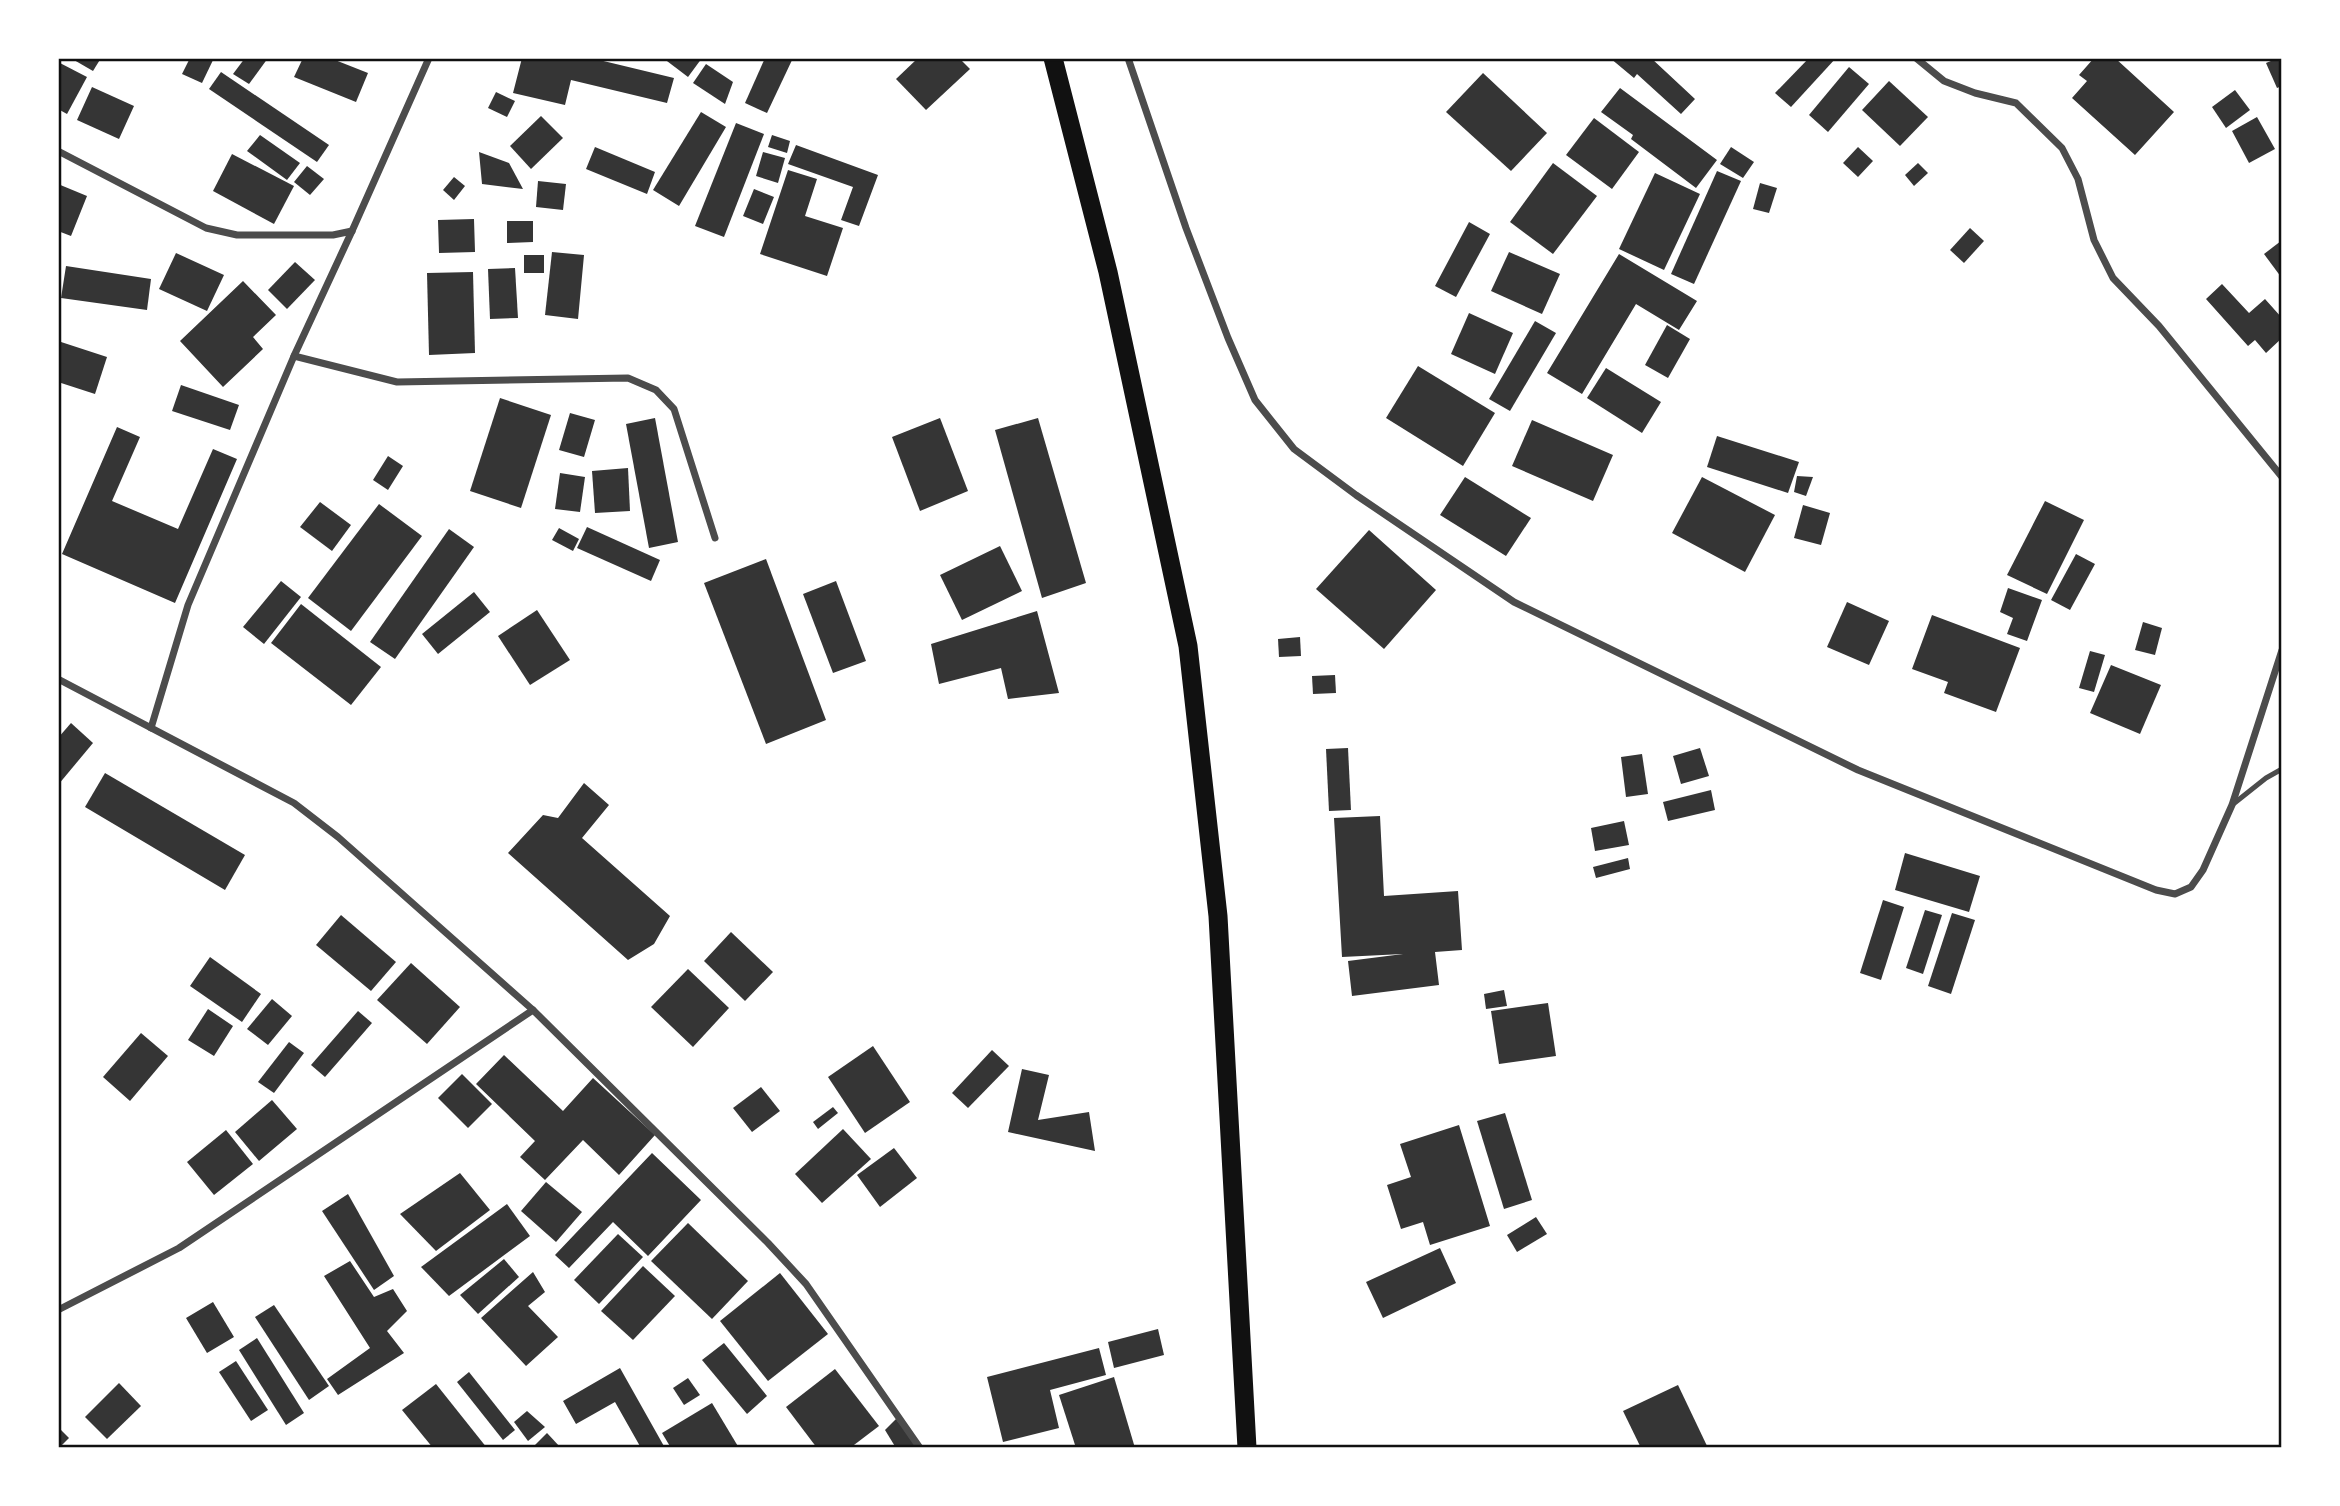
<svg xmlns="http://www.w3.org/2000/svg" width="2340" height="1506" viewBox="0 0 2340 1506" font-family="'Space Grotesk',sans-serif">
	<style>
		.building { fill: #353535 }
		.lines { fill: none; stroke-linecap: round; stroke-linejoin: round }
		.service { stroke: #4c4c4c; stroke-width: 5 }
		.minor { stroke: #4c4c4c; stroke-width: 7 }
		.trunk { stroke: #111; stroke-width: 19 }
		.neatline { fill: none; stroke: #111; stroke-width: 2.5 }
	</style>
	<rect width="100%" height="100%" fill="#fff"/>
	<g class="building">
		<polygon points="75,58 101,58 93,71 74,60"/>
		<polygon points="190,58 214,58 202,83 182,74"/>
		<polygon points="245,58 268,58 249,84 233,74"/>
		<polygon points="303,58 330,58 368,73 356,102 294,77"/>
		<polygon points="522,58 591,58 674,78 667,103 571,80 565,105 513,93"/>
		<polygon points="663,58 702,58 688,77"/>
		<polygon points="765,58 793,58 767,113 745,103"/>
		<polygon points="918,58 959,58 970,69 926,110 896,79"/>
		<polygon points="1610,58 1651,58 1695,99 1681,114 1637,74 1634,78"/>
		<polygon points="1809,58 1836,58 1791,107 1775,93"/>
		<polygon points="2094,58 2115,58 2174,112 2135,155 2072,98 2087,81 2079,75"/>
		<polygon points="2278,58 2282,58 2282,86 2277,88 2266,63"/>
		<polygon points="58,62 87,77 67,114 58,109"/>
		<polygon points="706,64 733,82 725,104 693,83"/>
		<polygon points="1849,67 1869,84 1828,132 1809,115"/>
		<polygon points="221,72 329,145 317,162 209,89"/>
		<polygon points="1483,73 1547,133 1511,171 1446,112"/>
		<polygon points="1889,81 1928,117 1900,146 1862,110"/>
		<polygon points="92,87 134,106 119,139 77,120"/>
		<polygon points="1620,88 1717,160 1696,188 1631,139 1633,135 1601,112"/>
		<polygon points="2235,90 2250,110 2226,128 2212,107"/>
		<polygon points="496,92 515,101 507,117 488,108"/>
		<polygon points="701,112 726,127 679,206 653,190"/>
		<polygon points="541,116 563,138 531,169 510,146"/>
		<polygon points="2257,117 2275,149 2249,163 2232,131"/>
		<polygon points="1594,118 1639,152 1612,189 1566,155"/>
		<polygon points="736,123 764,134 724,237 695,226"/>
		<polygon points="260,135 300,163 287,180 247,151"/>
		<polygon points="772,135 790,141 787,153 768,147"/>
		<polygon points="796,145 878,175 859,226 841,220 853,187 788,164"/>
		<polygon points="595,147 655,172 647,194 586,169"/>
		<polygon points="1731,147 1754,162 1743,178 1720,164"/>
		<polygon points="1858,147 1873,161 1858,177 1843,163"/>
		<polygon points="479,152 509,163 523,189 482,184"/>
		<polygon points="763,152 785,158 778,183 756,176"/>
		<polygon points="232,154 294,186 274,224 213,191"/>
		<polygon points="1553,163 1597,196 1553,254 1510,222"/>
		<polygon points="1918,163 1928,173 1914,186 1905,175"/>
		<polygon points="307,166 324,179 310,195 294,182"/>
		<polygon points="788,170 817,179 805,216 843,228 827,276 760,254"/>
		<polygon points="1717,171 1741,181 1694,284 1671,274"/>
		<polygon points="1655,173 1700,194 1664,270 1619,249"/>
		<polygon points="454,177 465,186 454,200 443,190"/>
		<polygon points="538,181 566,184 563,210 536,207"/>
		<polygon points="1760,183 1777,188 1769,213 1753,209"/>
		<polygon points="58,184 87,196 71,236 58,231"/>
		<polygon points="754,189 774,197 763,224 743,216"/>
		<polygon points="474,219 475,252 439,253 438,220"/>
		<polygon points="507,221 533,221 533,242 507,243"/>
		<polygon points="1469,222 1490,234 1456,297 1435,286"/>
		<polygon points="1970,228 1984,241 1964,263 1950,250"/>
		<polygon points="2281,241 2282,276 2281,277 2264,254"/>
		<polygon points="552,252 584,255 578,319 545,315"/>
		<polygon points="1509,252 1560,274 1542,314 1491,291"/>
		<polygon points="176,253 224,275 207,311 159,289"/>
		<polygon points="1619,254 1697,301 1679,330 1636,304 1582,394 1547,373"/>
		<rect x="524" y="255" width="20" height="18"/>
		<polygon points="295,262 315,280 287,309 268,290"/>
		<polygon points="66,266 151,279 147,310 61,298"/>
		<polygon points="515,268 518,318 490,319 488,269"/>
		<polygon points="473,272 475,353 429,355 427,273"/>
		<polygon points="243,281 276,315 253,337 263,349 223,387 180,341"/>
		<polygon points="2222,284 2249,313 2265,299 2282,318 2282,338 2266,353 2255,340 2248,346 2206,299"/>
		<polygon points="1469,313 1513,333 1495,374 1451,354"/>
		<polygon points="1535,321 1556,333 1510,411 1489,399"/>
		<polygon points="1667,325 1690,339 1668,378 1645,365"/>
		<polygon points="58,341 107,357 95,394 58,382"/>
		<polygon points="1418,366 1495,413 1463,466 1386,418"/>
		<polygon points="1606,368 1661,402 1642,433 1587,398"/>
		<polygon points="181,385 239,405 230,430 172,411"/>
		<polygon points="500,398 551,415 521,508 470,491"/>
		<polygon points="570,413 595,420 584,457 559,450"/>
		<polygon points="655,418 678,542 649,548 626,424"/>
		<polygon points="940,418 968,491 920,511 892,437"/>
		<polygon points="1038,418 1086,583 1042,598 995,430"/>
		<polygon points="1532,420 1613,455 1593,501 1512,466"/>
		<polygon points="117,427 140,437 112,501 178,529 213,449 237,459 175,603 62,554"/>
		<polygon points="1717,436 1799,462 1788,493 1707,467"/>
		<polygon points="388,456 403,466 388,490 373,480"/>
		<polygon points="628,468 630,511 595,513 592,471"/>
		<polygon points="560,473 585,477 580,512 555,509"/>
		<polygon points="1797,476 1813,477 1806,496 1794,492"/>
		<polygon points="1465,477 1531,518 1506,556 1440,515"/>
		<polygon points="1702,477 1775,515 1745,572 1672,533"/>
		<polygon points="2045,501 2084,520 2047,594 2007,575"/>
		<polygon points="320,502 351,525 332,551 300,527"/>
		<polygon points="379,504 422,536 351,631 308,598"/>
		<polygon points="1803,505 1830,513 1821,545 1794,538"/>
		<polygon points="587,527 660,560 651,581 577,548"/>
		<polygon points="559,528 579,539 573,551 552,540"/>
		<polygon points="449,529 474,547 395,659 370,642"/>
		<polygon points="1369,530 1436,590 1384,649 1316,589"/>
		<polygon points="1000,546 1022,591 962,620 940,575"/>
		<polygon points="2076,554 2095,564 2070,610 2051,600"/>
		<polygon points="766,559 826,720 766,744 704,583"/>
		<polygon points="281,581 301,597 264,644 243,627"/>
		<polygon points="836,581 866,661 833,673 803,594"/>
		<polygon points="2008,588 2042,600 2027,641 2007,634 2013,618 2000,612"/>
		<polygon points="474,592 490,612 438,654 422,634"/>
		<polygon points="1847,602 1889,621 1869,665 1827,647"/>
		<polygon points="301,604 381,667 351,705 271,643"/>
		<polygon points="537,610 570,660 530,685 498,636"/>
		<polygon points="1037,611 1059,693 1008,699 1001,668 939,684 931,644"/>
		<polygon points="1932,615 2020,648 1996,712 1944,693 1948,682 1912,669"/>
		<polygon points="2143,622 2162,628 2155,655 2135,650"/>
		<polygon points="1300,637 1301,656 1279,657 1278,639"/>
		<polygon points="2090,651 2105,655 2094,692 2079,688"/>
		<polygon points="2111,665 2161,685 2140,734 2090,713"/>
		<polygon points="1335,675 1336,693 1313,694 1312,676"/>
		<polygon points="71,723 93,743 58,785 58,738"/>
		<polygon points="1348,748 1351,810 1329,811 1326,749"/>
		<polygon points="1700,748 1709,776 1681,784 1673,756"/>
		<polygon points="1642,754 1648,794 1626,797 1621,757"/>
		<polygon points="105,773 245,855 225,890 85,807"/>
		<polygon points="584,783 609,805 582,838 670,916 654,944 628,960 508,853 543,815 558,818"/>
		<polygon points="1711,790 1715,810 1668,821 1663,802"/>
		<polygon points="1380,816 1384,896 1458,891 1462,950 1435,952 1439,985 1352,996 1348,961 1403,954 1342,957 1334,818"/>
		<polygon points="1624,821 1629,845 1595,851 1591,828"/>
		<polygon points="1905,853 1980,876 1969,912 1895,890"/>
		<polygon points="1628,858 1630,869 1596,878 1593,867"/>
		<polygon points="1883,900 1904,907 1881,980 1860,973"/>
		<polygon points="1925,910 1942,915 1923,974 1906,968"/>
		<polygon points="1952,913 1975,920 1951,994 1928,986"/>
		<polygon points="341,915 396,962 371,991 316,945"/>
		<polygon points="731,932 773,972 745,1001 704,961"/>
		<polygon points="210,957 261,994 242,1022 190,986"/>
		<polygon points="411,963 460,1007 427,1044 377,1000"/>
		<polygon points="688,969 729,1008 693,1047 651,1007"/>
		<polygon points="1504,990 1507,1006 1486,1009 1484,994"/>
		<polygon points="272,999 292,1016 268,1045 247,1029"/>
		<polygon points="1548,1003 1556,1056 1499,1064 1491,1011"/>
		<polygon points="208,1009 233,1026 214,1056 188,1040"/>
		<polygon points="358,1011 372,1023 325,1077 311,1065"/>
		<polygon points="141,1033 168,1056 130,1101 103,1077"/>
		<polygon points="289,1042 304,1053 274,1093 258,1082"/>
		<polygon points="873,1046 910,1102 865,1133 828,1077"/>
		<polygon points="992,1050 1009,1066 968,1108 952,1093"/>
		<polygon points="504,1055 563,1111 593,1078 655,1135 619,1175 583,1140 545,1180 520,1157 535,1141 476,1084"/>
		<polygon points="1022,1069 1049,1075 1038,1120 1089,1112 1095,1151 1008,1132"/>
		<polygon points="462,1074 492,1104 468,1128 438,1098"/>
		<polygon points="761,1087 780,1111 752,1132 733,1108"/>
		<polygon points="272,1100 297,1129 259,1161 235,1132"/>
		<polygon points="833,1107 838,1113 818,1129 813,1122"/>
		<polygon points="1505,1113 1532,1200 1504,1209 1477,1121"/>
		<polygon points="1459,1125 1490,1226 1430,1245 1423,1222 1401,1229 1387,1185 1411,1177 1400,1144"/>
		<polygon points="843,1129 871,1159 822,1203 795,1174"/>
		<polygon points="226,1130 253,1164 214,1195 187,1162"/>
		<polygon points="894,1148 917,1178 880,1207 857,1175"/>
		<polygon points="652,1153 701,1200 648,1256 613,1222 569,1268 555,1255"/>
		<polygon points="460,1173 490,1210 436,1251 400,1214"/>
		<polygon points="546,1182 582,1212 556,1242 521,1211"/>
		<polygon points="348,1194 394,1276 374,1290 322,1211"/>
		<polygon points="507,1204 530,1236 449,1296 421,1267"/>
		<polygon points="1536,1217 1547,1234 1517,1252 1507,1235"/>
		<polygon points="688,1223 748,1281 712,1319 651,1261"/>
		<polygon points="618,1234 643,1257 599,1304 574,1280"/>
		<polygon points="1440,1248 1456,1283 1383,1318 1366,1282"/>
		<polygon points="504,1259 519,1277 478,1314 460,1295"/>
		<polygon points="350,1261 374,1297 393,1289 407,1311 387,1331 404,1353 338,1395 327,1379 370,1348 324,1276"/>
		<polygon points="643,1266 675,1296 633,1340 601,1311"/>
		<polygon points="533,1272 545,1292 528,1306 558,1337 526,1366 481,1318"/>
		<polygon points="780,1273 828,1334 768,1381 720,1321"/>
		<polygon points="213,1302 234,1337 207,1353 186,1318"/>
		<polygon points="274,1305 329,1386 309,1400 255,1317"/>
		<polygon points="1158,1329 1164,1355 1114,1368 1108,1342"/>
		<polygon points="257,1338 304,1413 286,1425 239,1350"/>
		<polygon points="724,1343 767,1396 747,1414 702,1360"/>
		<polygon points="1099,1348 1106,1375 1050,1390 1059,1428 1003,1442 987,1377"/>
		<polygon points="236,1361 268,1410 251,1421 219,1372"/>
		<polygon points="620,1368 665,1448 641,1448 615,1402 576,1424 563,1401"/>
		<polygon points="835,1369 879,1426 850,1448 817,1448 786,1407"/>
		<polygon points="469,1372 515,1430 503,1440 457,1382"/>
		<polygon points="1114,1377 1135,1448 1076,1448 1059,1395"/>
		<polygon points="688,1378 700,1395 684,1405 673,1388"/>
		<polygon points="119,1383 141,1406 107,1439 85,1417"/>
		<polygon points="436,1384 487,1448 433,1448 402,1410"/>
		<polygon points="1678,1385 1708,1448 1641,1448 1623,1411"/>
		<polygon points="712,1403 739,1448 671,1448 662,1433"/>
		<polygon points="527,1411 545,1427 528,1441 514,1422"/>
		<polygon points="896,1419 919,1448 896,1448 885,1430"/>
		<polygon points="58,1427 69,1438 59,1448 58,1448"/>
		<polygon points="547,1433 561,1448 537,1448 534,1446"/>
	</g>
	<g class="lines">
		<polyline class="service" points="2232,805 2266,778 2282,769"/>
		<g class="minor">
			<polyline points="1128,58 1186,228 1228,338 1255,400 1294,449 1356,495 1514,602 1858,770 2156,890 2175,894 2191,887 2203,870 2232,805 2282,650"/>
			<polyline points="1916,58 1944,81 1975,93 2016,103 2062,148 2078,179 2094,240 2113,278 2159,326 2282,477"/>
			<polyline points="58,151 206,228 237,235 333,235 352,231"/>
			<polyline points="294,356 397,382 628,378 656,390 674,409 715,538"/>
			<polyline points="58,679 294,803 338,837 533,1010 768,1243 806,1284 920,1448"/>
			<polyline points="151,728 188,605 294,356 352,231 429,58"/>
			<polyline points="58,1310 179,1248 533,1010"/>
		</g>
		<polyline class="trunk" points="1053,58 1108,272 1188,646 1218,916 1247,1448"/>
	</g>
	<rect width="2340" height="1506" fill="none" stroke="#ffffff" stroke-width="119"/>
	<rect x="60" y="60" width="2220" height="1386" class="neatline"/>
</svg>
